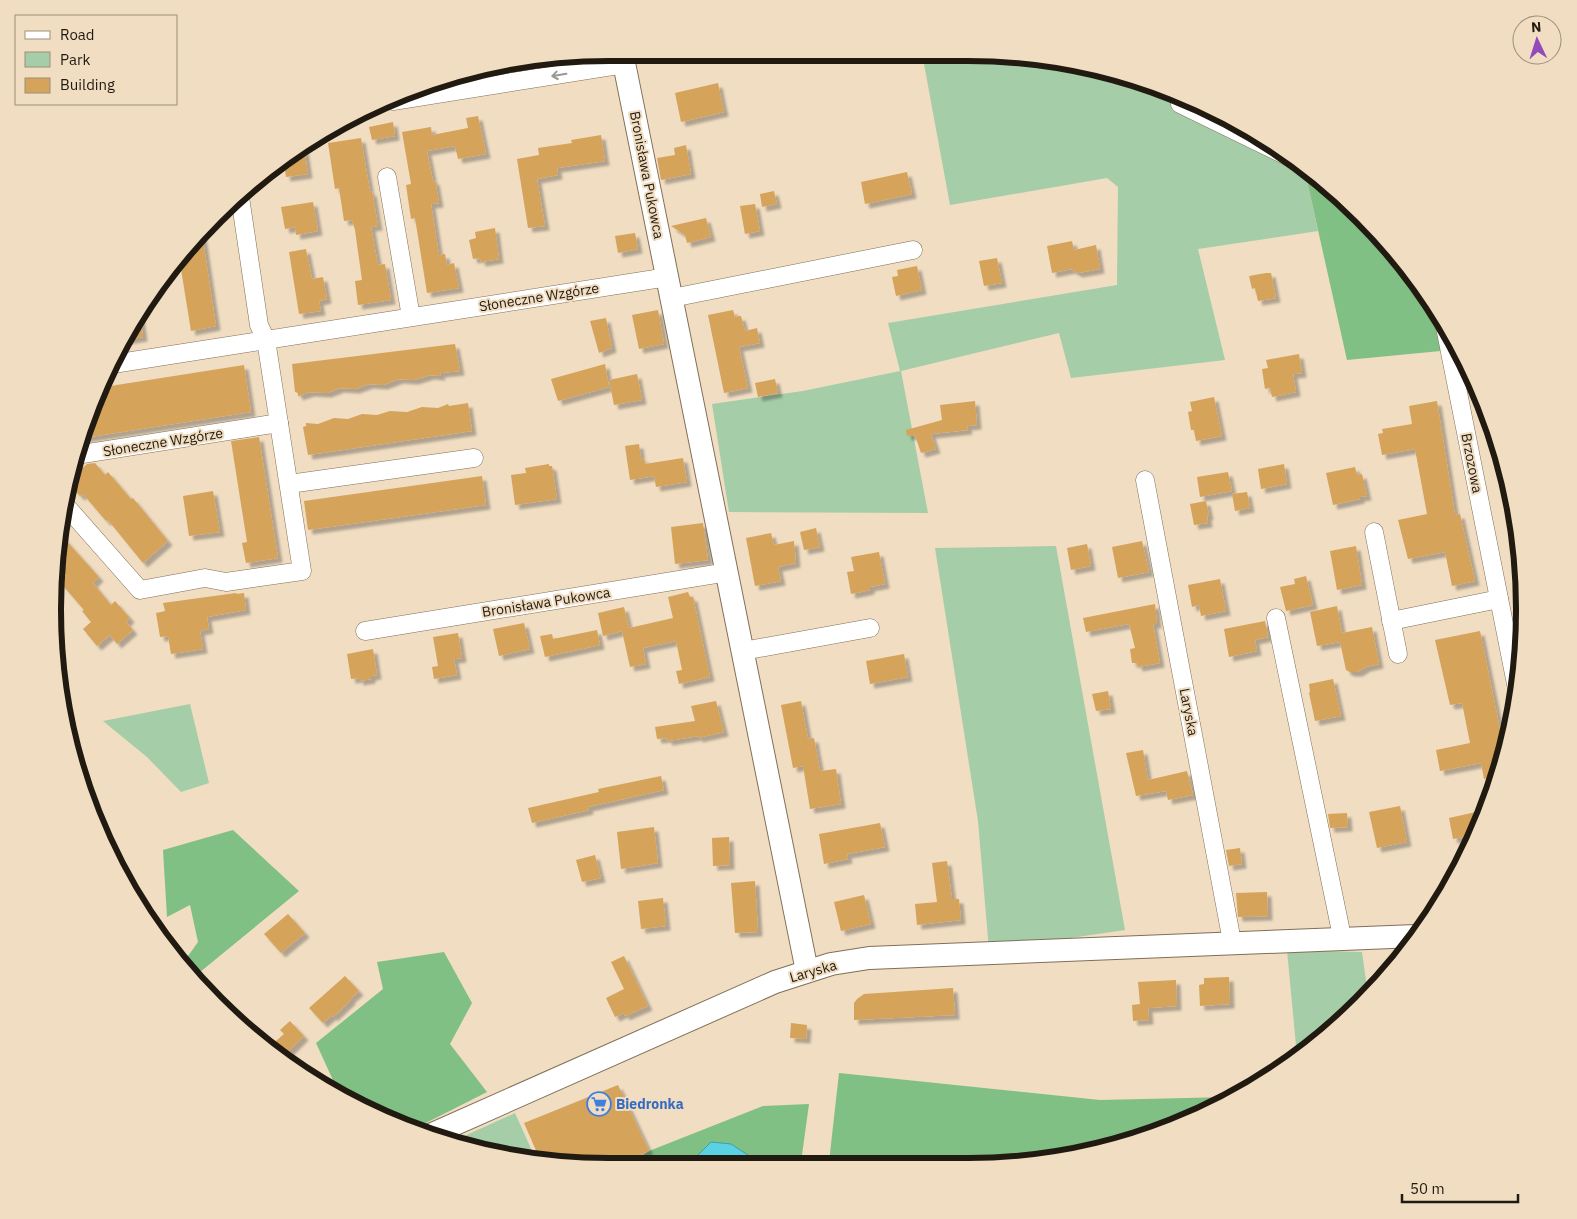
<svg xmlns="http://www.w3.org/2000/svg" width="1577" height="1219" viewBox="0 0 1577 1219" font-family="'IBM Plex Sans',sans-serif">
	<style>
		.green { fill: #a5cda7 }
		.forest { fill: #80c084 }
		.water { fill: #5bd2e4; stroke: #4a9ba4 }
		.building { fill: #d5a35a; filter: url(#shadow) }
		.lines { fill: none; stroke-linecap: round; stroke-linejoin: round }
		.minor-casing { stroke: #816f57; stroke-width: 19 }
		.tertiary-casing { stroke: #816f57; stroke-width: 24 }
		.minor { stroke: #fff; stroke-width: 18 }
		.tertiary { stroke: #fff; stroke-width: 22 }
		.oneway { stroke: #9b9893 }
		.labels { text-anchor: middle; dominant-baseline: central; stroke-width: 4; stroke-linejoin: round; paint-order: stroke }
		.street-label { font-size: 14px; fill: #211a10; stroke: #f0ddc2 }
		.shop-label { font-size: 14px; font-weight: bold; fill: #366cbe; stroke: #f0ddc2; text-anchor: start }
		.rim { fill: none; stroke: #211a10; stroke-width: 6 }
	</style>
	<defs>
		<filter id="shadow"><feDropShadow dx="4.5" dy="4.5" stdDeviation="1" flood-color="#0004"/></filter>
	</defs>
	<rect width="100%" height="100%" fill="#f0ddc2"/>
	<g class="green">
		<polygon points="922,53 1004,54 1112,72 1167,92 1306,176 1318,231 1198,249 1225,360 1071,378 1059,333 901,371 928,513 729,512 712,404 803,391 900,371 888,323 1117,285 1118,187 1107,178 950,205"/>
		<polygon points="1056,546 1125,930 989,950 978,821 935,548"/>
		<polygon points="190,704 209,783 181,792 147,757 103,721"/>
		<polygon points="1287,950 1362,952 1368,995 1361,1004 1297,1056"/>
		<polygon points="515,1113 537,1162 451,1142"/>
	</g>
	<g class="forest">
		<polygon points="1306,176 1324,184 1386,242 1431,300 1448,333 1451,350 1347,360"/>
		<polygon points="233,830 299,891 194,977 183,963 198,942 190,905 167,917 163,850"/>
		<polygon points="444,952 472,1003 450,1044 487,1092 414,1129 338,1091 316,1043 383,989 377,962"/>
		<polygon points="839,1073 1100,1100 1229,1097 1147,1137 1040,1162 829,1162"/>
		<polygon points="809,1104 801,1162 633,1162 649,1151 763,1106"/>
	</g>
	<polygon class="water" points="711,1142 731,1144 754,1159 775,1156 784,1162 691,1162"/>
	<g class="building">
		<polygon points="718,83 724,112 681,122 675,93"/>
		<polygon points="478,116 486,154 458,159 455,146 427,151 433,181 435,180 439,203 431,204 439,255 445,254 447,265 454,263 459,288 427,293 415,218 411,219 406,185 411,184 402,132 431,127 432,135 468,128 466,118"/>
		<polygon points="393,122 395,136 372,140 369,127"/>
		<polygon points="601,135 605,161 557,168 558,175 537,179 545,226 528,228 517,159 539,155 538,148 572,143 571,140"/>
		<polygon points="361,138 370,192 372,191 378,226 371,227 378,265 385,264 391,300 358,305 355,281 362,280 355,230 352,220 344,221 339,188 335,189 328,143"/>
		<polygon points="686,145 691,174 661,180 657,158 675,155 674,148"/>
		<polygon points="304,148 308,174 286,177 284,164"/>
		<polygon points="907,172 912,194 865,204 861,182"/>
		<polygon points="774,191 777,204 762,207 760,194"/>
		<polygon points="313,202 318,231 296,235 295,227 285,229 281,207"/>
		<polygon points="755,204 760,231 745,234 740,206"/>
		<polygon points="706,218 711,237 687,243 685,235 671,226"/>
		<polygon points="495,228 499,259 481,262 480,258 473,259 469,240 476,238 475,232"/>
		<polygon points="635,233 638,249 618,253 615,236"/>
		<polygon points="202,234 216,326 191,331 180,263"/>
		<polygon points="1072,241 1074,250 1096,245 1100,269 1078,273 1071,269 1052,273 1047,246"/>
		<polygon points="306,249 312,279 323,277 327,299 319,301 321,311 299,314 289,252"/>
		<polygon points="997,258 1002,283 984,286 979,261"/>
		<polygon points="917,266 922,290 896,296 892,277 898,276 897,270"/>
		<polygon points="1266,273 1271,273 1276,298 1258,301 1255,288 1252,289 1249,276"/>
		<polygon points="658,310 664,344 639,349 632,315"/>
		<polygon points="733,310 735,317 741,316 745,331 757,328 760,343 739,347 748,388 724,393 708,315"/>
		<polygon points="140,315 143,337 124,340 127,331"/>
		<polygon points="606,318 612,348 599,353 590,321"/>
		<polygon points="455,344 460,371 440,373 441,376 430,375 414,380 399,379 383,385 369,384 355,389 340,388 327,393 310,392 298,396 298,393 295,392 292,364"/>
		<polygon points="1299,354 1302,373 1293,374 1296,392 1272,397 1270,388 1265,389 1262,369 1268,368 1266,360"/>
		<polygon points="605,364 609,387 558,401 551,379"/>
		<polygon points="244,365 251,412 83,438 104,387"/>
		<polygon points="637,374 642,400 614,405 609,380"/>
		<polygon points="775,379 778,393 758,397 755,383"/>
		<polygon points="1214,397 1222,436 1196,441 1194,430 1191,430 1188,412 1192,411 1190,402"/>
		<polygon points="975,401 977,425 967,426 968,430 931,434 936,449 921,453 915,435 907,436 906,430 942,420 940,405"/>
		<polygon points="1437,401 1455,515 1460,514 1475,581 1452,586 1445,552 1408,559 1398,520 1427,514 1415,449 1382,455 1378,434 1383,433 1382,429 1412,424 1409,406"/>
		<polygon points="468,403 472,431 308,455 303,427 306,426 306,423 318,424 334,418 348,419 362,414 377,415 390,411 407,412 422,407 438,408 448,404 449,406"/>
		<polygon points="259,437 278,558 246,563 242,543 247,542 231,441"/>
		<polygon points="639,444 641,459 644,458 645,464 683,458 687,482 656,487 654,476 630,480 625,446"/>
		<polygon points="95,463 105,475 108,472 131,499 133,498 168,541 143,563 108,520 106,521 83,494 80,496 69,484 70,479 87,464"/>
		<polygon points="549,464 549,466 552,466 557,499 515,505 511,475 526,473 525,468"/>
		<polygon points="1284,464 1287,484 1261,489 1258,469"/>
		<polygon points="1355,467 1357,475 1362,474 1367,496 1360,497 1360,499 1333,505 1326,473"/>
		<polygon points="1228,472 1232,491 1200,497 1197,477"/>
		<polygon points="482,476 486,505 308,530 304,501"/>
		<polygon points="213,491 220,532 189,536 183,496"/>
		<polygon points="1247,492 1250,508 1235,511 1232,494"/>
		<polygon points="1206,501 1209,515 1207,516 1208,523 1194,525 1190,504"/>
		<polygon points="703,523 708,560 675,564 671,527"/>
		<polygon points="816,528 820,547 804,550 800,532"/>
		<polygon points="771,533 774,545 794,541 796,563 778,567 781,581 755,586 746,538"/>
		<polygon points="62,536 99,577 93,583 111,605 115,601 130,618 126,622 133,630 117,644 110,635 97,646 83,629 91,622 82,611 84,610 59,581 66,575 58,567"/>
		<polygon points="1142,541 1149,572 1118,578 1112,547"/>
		<polygon points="1087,544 1091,566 1071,570 1067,548"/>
		<polygon points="1356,546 1362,585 1337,590 1330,551"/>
		<polygon points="879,552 885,584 870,587 870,590 851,594 847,572 854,571 851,557"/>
		<polygon points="1306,576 1313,605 1286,611 1280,587 1295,584 1294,579"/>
		<polygon points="1220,579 1226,611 1201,616 1199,605 1192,607 1188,585"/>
		<polygon points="688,592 690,597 693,597 710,677 679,684 676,671 682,670 676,641 643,648 646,664 630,667 622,631 603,636 598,613 624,607 629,628 673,618 668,597"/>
		<polygon points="236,593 237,594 244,593 246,610 207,617 209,629 200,631 203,649 171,654 168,636 160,637 156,613 165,611 163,603"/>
		<polygon points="1155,604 1157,624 1153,624 1160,663 1138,667 1137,663 1132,663 1130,649 1135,648 1129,624 1086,632 1083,618"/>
		<polygon points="1337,606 1342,633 1372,627 1379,664 1366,667 1358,672 1350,672 1346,670 1340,642 1317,646 1310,612"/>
		<polygon points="1265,621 1268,637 1255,640 1257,651 1229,657 1224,629"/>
		<polygon points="524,623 530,649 499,656 493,629"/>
		<polygon points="597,630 600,645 545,657 540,636 552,634 553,639"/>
		<polygon points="1480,631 1504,749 1496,776 1484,779 1481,763 1440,771 1436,750 1470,743 1462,703 1450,705 1435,640"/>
		<polygon points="458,633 462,658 454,659 457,675 434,679 432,667 438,666 433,637"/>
		<polygon points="373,649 377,675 371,676 371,679 359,681 359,678 351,679 347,654"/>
		<polygon points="904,654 908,677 870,684 866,661"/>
		<polygon points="1333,679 1341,716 1315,721 1309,693 1310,692 1309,684"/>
		<polygon points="1108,691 1111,709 1096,711 1092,694"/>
		<polygon points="716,701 724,732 698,738 698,736 668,741 667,738 657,739 655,727 695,721 691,706"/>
		<polygon points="801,701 808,739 814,738 820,771 836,769 841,804 810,809 803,766 793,768 781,705"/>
		<polygon points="1143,750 1148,780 1187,771 1193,795 1168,800 1166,791 1136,796 1126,753"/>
		<polygon points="661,776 664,790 588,807 589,810 532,823 528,808 599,792 598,789"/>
		<polygon points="1400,806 1407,842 1377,848 1369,812"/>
		<polygon points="1476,812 1479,829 1476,834 1453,839 1449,818"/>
		<polygon points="1347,813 1348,827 1330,828 1328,814"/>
		<polygon points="880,823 885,847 847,854 848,859 824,864 819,834"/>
		<polygon points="654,827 658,863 621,869 617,832"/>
		<polygon points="729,837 730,865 713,866 712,838"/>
		<polygon points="1240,848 1242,864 1229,866 1226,850"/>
		<polygon points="595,855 601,878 582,882 576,860"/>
		<polygon points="947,861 952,899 959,899 961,920 917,925 915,904 937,902 932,863"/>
		<polygon points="755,881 758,932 735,933 731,883"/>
		<polygon points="1267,892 1268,916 1238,917 1236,893"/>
		<polygon points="864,895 871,924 841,931 834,902"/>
		<polygon points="663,898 666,926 641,929 638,901"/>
		<polygon points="288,914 305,933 281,953 264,934"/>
		<polygon points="624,956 648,1006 625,1016 624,1013 615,1017 606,998 624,989 611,962"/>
		<polygon points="345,976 359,991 350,999 351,1000 333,1017 332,1015 323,1023 309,1008"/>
		<polygon points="1229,977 1230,1004 1200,1006 1199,985 1204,984 1204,978"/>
		<polygon points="1176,980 1177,1006 1148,1008 1149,1020 1133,1021 1132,1005 1140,1004 1138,982"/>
		<polygon points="953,988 955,1015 854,1020 854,1003 857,999 864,994"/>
		<polygon points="290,1021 304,1036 282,1058 269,1047 284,1034 280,1030"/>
		<polygon points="791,1023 807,1025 806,1039 790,1038"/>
		<polygon points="618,1085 649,1151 625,1162 541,1162 524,1123"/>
	</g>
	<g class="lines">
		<g class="minor-casing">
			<g id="minor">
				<polyline points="393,101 625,64"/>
				<polyline points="1180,104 1291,158"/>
				<polyline points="387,177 411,317"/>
				<polyline points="672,298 913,250"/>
				<polyline points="1445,327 1517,689"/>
				<polyline points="113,364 668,277"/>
				<polyline points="76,455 279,423"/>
				<polyline points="1145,480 1230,931 1231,944"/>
				<polyline points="289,484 474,458"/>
				<polyline points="66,506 140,590 205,578 226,582 302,571 266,340 259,325 240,197"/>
				<polyline points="1374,532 1398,654"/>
				<polyline points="1276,618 1340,927 1340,940"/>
				<polyline points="1391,621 1499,599"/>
				<polyline points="365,631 728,572"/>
				<polyline points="743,651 870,628"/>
			</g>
		</g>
		<g class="tertiary-casing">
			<g id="tertiary">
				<polyline points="622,53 807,971"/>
				<polyline points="428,1136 775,982 831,964 869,958 1416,936"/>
			</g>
		</g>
		<use href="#minor" class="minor"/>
		<use href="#tertiary" class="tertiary"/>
	</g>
	<defs><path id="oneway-shaft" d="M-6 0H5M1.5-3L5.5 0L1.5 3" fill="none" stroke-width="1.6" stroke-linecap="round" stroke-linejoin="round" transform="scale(1.25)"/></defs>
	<use class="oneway" href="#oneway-shaft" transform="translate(559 75) rotate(171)"/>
	<defs>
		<g id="supermarket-ring" transform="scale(1.25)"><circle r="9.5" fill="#f0ddc2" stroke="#3f7fe0" stroke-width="1.5"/><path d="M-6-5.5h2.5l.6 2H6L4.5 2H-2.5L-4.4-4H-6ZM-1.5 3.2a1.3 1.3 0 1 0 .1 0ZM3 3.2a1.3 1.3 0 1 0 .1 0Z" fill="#3f7fe0"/></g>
	</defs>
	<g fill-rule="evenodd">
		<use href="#supermarket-ring" x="599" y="1104"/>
	</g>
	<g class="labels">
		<g class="street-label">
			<text transform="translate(647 175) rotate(79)">Bronisława Pukowca</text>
			<text transform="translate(539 297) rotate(-9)">Słoneczne Wzgórze</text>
			<text transform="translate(163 442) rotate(-9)">Słoneczne Wzgórze</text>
			<text transform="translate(1472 463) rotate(79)">Brzozowa</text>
			<text transform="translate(546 602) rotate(-9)">Bronisława Pukowca</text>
			<text transform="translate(1189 712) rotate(79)">Laryska</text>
			<text transform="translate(813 971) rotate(-16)">Laryska</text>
		</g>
		<g class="shop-label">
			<text x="616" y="1104">Biedronka</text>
		</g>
	</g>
	<path d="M0 0H1577V1219H0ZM609 61H968A548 548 0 0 1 1516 609V610A548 548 0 0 1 968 1158H609A548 548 0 0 1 61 610V609A548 548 0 0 1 609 61Z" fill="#f0ddc2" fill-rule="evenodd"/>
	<path class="rim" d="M609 61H968A548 548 0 0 1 1516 609V610A548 548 0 0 1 968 1158H609A548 548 0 0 1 61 610V609A548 548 0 0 1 609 61Z"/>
	<rect x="15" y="15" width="162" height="90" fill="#f0ddc2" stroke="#9d8f7b"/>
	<rect x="25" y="31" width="25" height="8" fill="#ffffff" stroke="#9d8f7b"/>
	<text x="60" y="40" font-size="15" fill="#211a10">Road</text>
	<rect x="25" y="52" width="25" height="15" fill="#a5cda7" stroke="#9d8f7b"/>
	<text x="60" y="65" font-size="15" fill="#211a10">Park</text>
	<rect x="25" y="78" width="25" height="15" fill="#d5a35a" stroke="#9d8f7b"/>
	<text x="60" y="90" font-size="15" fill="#211a10">Building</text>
	<g transform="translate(1537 40) rotate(356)"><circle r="24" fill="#f0ddc2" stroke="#9d8f7b"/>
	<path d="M0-4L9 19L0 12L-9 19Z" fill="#924abc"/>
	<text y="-8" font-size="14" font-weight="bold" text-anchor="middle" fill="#211a10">N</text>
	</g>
	<path d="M1402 1194v8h116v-8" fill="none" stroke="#211a10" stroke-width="2.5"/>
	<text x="1410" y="1194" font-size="15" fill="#211a10" stroke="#f0ddc2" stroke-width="4" paint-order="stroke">50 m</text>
</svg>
